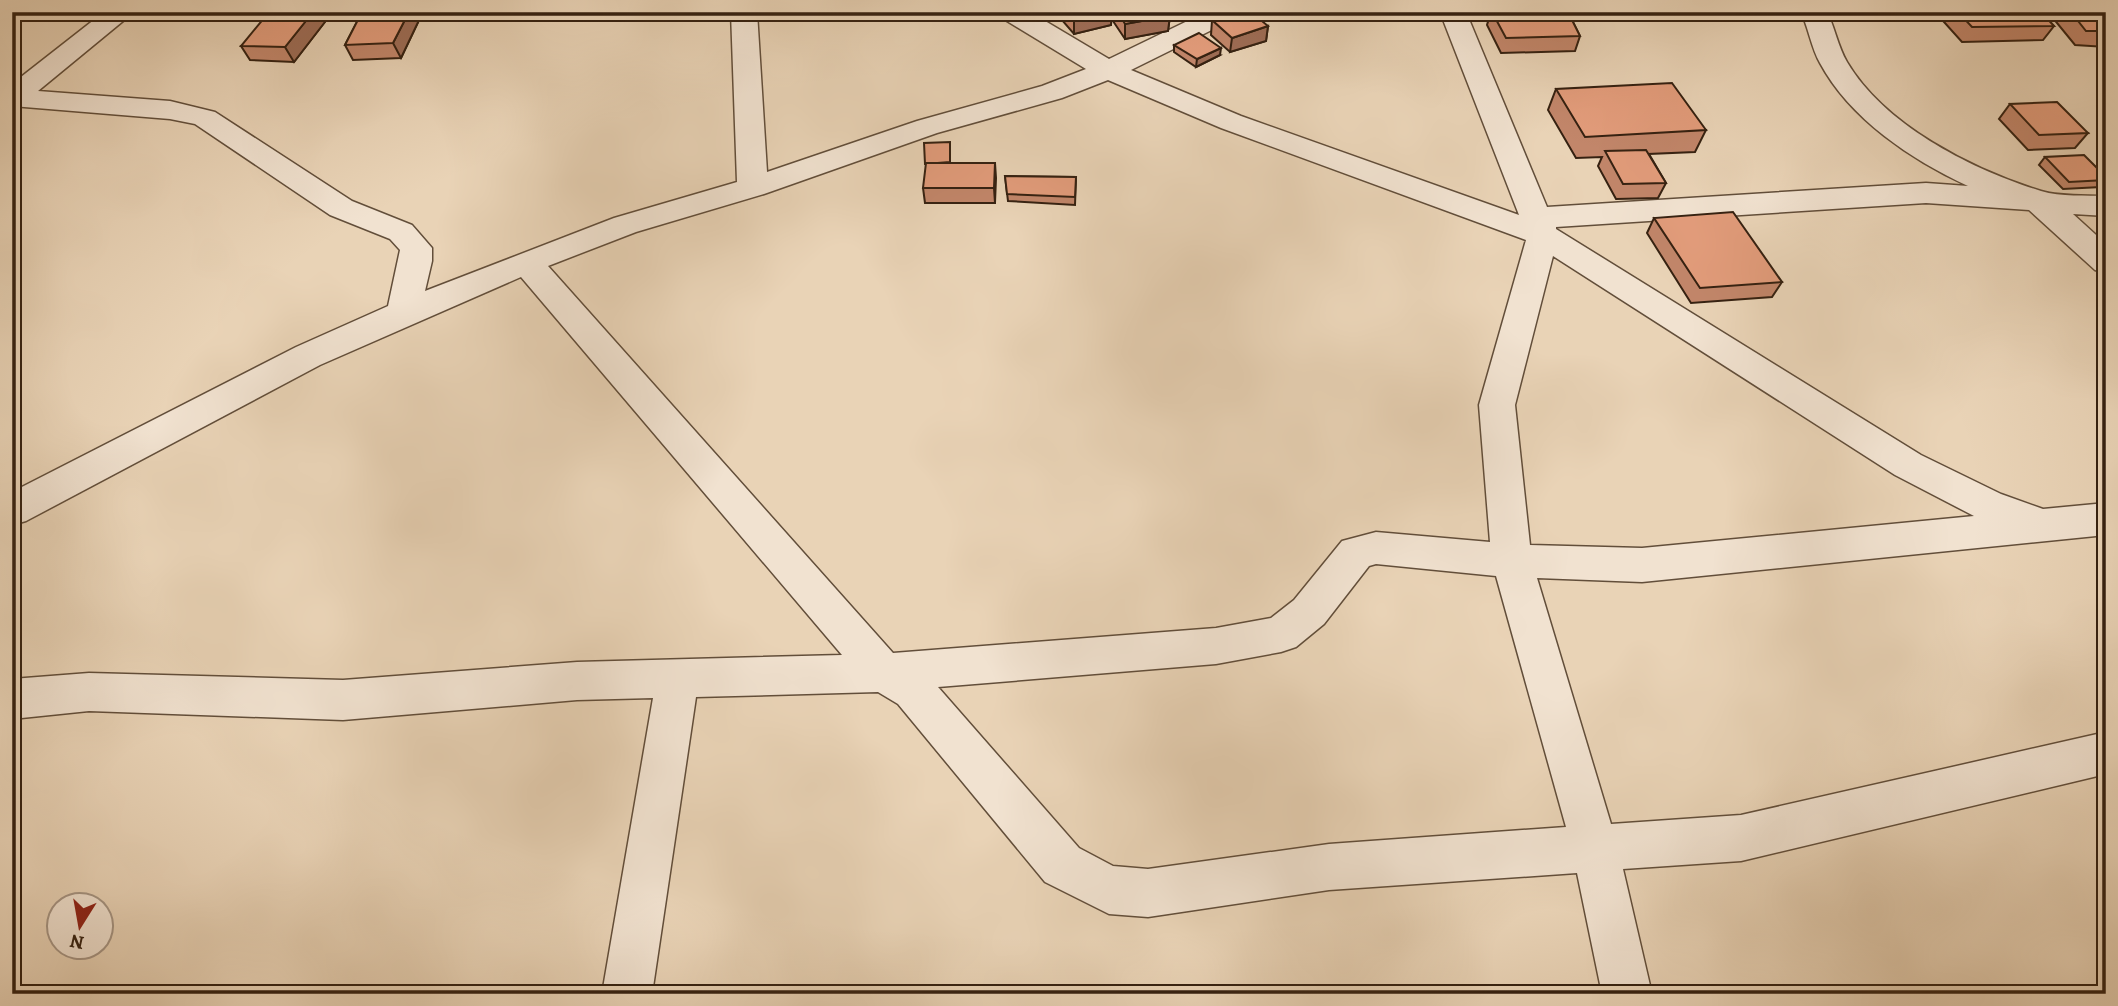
<svg xmlns="http://www.w3.org/2000/svg" width="2118" height="1006" viewBox="0 0 2118 1006" font-family="Alegreya,serif">
	<style>
		.lines { fill: none; stroke-linecap: round; stroke-linejoin: round }
		.minor-casing { stroke: #624e3a; stroke-width: 3 }
		.minor { fill: #f1e2d0; fill-rule: evenodd }
		.wall { fill: #c2866a; stroke: #352111; stroke-width: 2 }
		.shaded-wall { fill: #9e6d56; stroke: #352111; stroke-width: 2 }
		.building { fill: #e29c7b; stroke: #352111; stroke-width: 2 }
	</style>
	<rect width="100%" height="100%" fill="#e9d3b6"/>
	<filter id="stains"><feTurbulence type="fractalNoise" baseFrequency=".00286" numOctaves="4"/><feColorMatrix values="0 0 0 0 .2 0 0 0 0 .09 0 0 0 0 .02 0 0 0 .5 -.17"/></filter>
	<radialGradient id="worn" r=".72"><stop offset=".6" stop-color="#630" stop-opacity="0"/><stop offset="1" stop-color="#630" stop-opacity=".3"/></radialGradient>
	<g class="lines">
		<g class="minor-casing">
			<path id="minor" d="M104,12H134L38,91L170,101L215,112L352,201L412,225L432,248V261L425,291L614,218L737,182L731,12H757L767,172L917,121L1042,86L1086,69L1002,18L998,12H1030L1109,59L1206,12H1240L1236,18L1131,70L1241,116L1519,215L1440,12H1466L1547,207L1926,183L1968,186C1912,160 1850,119 1820,63C1811,47 1809,29 1801,12H1827C1835,28 1838,47 1847,62C1885,126 1973,170 2041,191C2061,197 2086,195 2106,196V216L2073,214L2106,244V273L2095,270L2029,210L1926,203L1556,227V229L1921,455L2001,494L2043,509L2106,503V535L1642,582L1537,578L1611,824L1741,815L2106,732V774L1741,861L1623,869L1652,994H1602L1577,873L1329,890L1148,917L1109,914L1045,882L898,704L878,692L696,697L652,994H602L653,698L577,700L343,720L89,711L12,719V679L89,673L343,680L577,662L842,655L521,277L320,365L26,521L12,525V492L296,347L388,306L400,250L390,239L330,215L195,124L170,119L12,106V84ZM1108,80L1221,128L1526,240L1479,405L1490,542L1376,532L1342,541L1294,600L1271,618L1216,628L893,653L548,266L636,232L764,194L937,133L1062,98ZM1553,256L1895,475L1974,516L1642,548L1530,545L1515,405ZM1376,564L1496,576L1566,827L1329,844L1148,869L1113,866L1079,848L938,687L1216,664L1281,652L1296,647L1324,624L1369,566Z"/>
		</g>
		<use href="#minor" class="minor"/>
	</g>
	<g class="wall">
		<polygon points="362,12 419,12 421,16 401,58 353,60 345,45"/>
		<polygon points="1055,12 1167,12 1170,16 1168,31 1125,39 1111,18 1111,25 1074,34"/>
		<polygon points="1491,12 1568,12 1580,36 1575,51 1501,53 1487,25"/>
		<polygon points="1935,12 2041,12 2054,26 2043,40 1962,42"/>
		<polygon points="2048,12 2106,12 2106,47 2075,45"/>
		<polygon points="328,18 294,62 250,60 241,46"/>
		<polygon points="1212,20 1268,26 1266,41 1230,52 1211,35"/>
		<polygon points="1174,45 1220,55 1196,67 1174,52"/>
		<polygon points="1556,89 1706,130 1695,152 1649,154 1666,183 1658,198 1616,199 1598,166 1602,157 1576,158 1548,110"/>
		<polygon points="2010,104 2088,133 2075,148 2028,150 1999,119"/>
		<polygon points="2045,157 2106,180 2106,182 2101,187 2063,189 2039,165"/>
		<polygon points="951,163 995,163 995,203 925,203 923,188"/>
		<polygon points="1005,176 1076,177 1075,205 1008,201"/>
		<polygon points="1654,218 1782,282 1772,297 1691,303 1647,233"/>
	</g>
	<g class="shaded-wall">
		<polygon points="313,12 325,12 328,18 294,62 285,47"/>
		<polygon points="409,12 419,12 421,16 401,58 393,43"/>
		<polygon points="1102,12 1112,12 1111,25 1074,34 1074,19"/>
		<polygon points="1170,16 1168,31 1125,39 1125,24"/>
		<polygon points="1268,26 1266,41 1230,52 1232,38"/>
		<polygon points="1221,48 1220,55 1196,67 1197,59"/>
		<polygon points="995,163 996,178 995,203 994,188"/>
	</g>
	<g class="building">
		<polygon points="269,12 313,12 285,47 241,46"/>
		<polygon points="362,12 409,12 393,43 345,45"/>
		<polygon points="1068,12 1102,12 1074,19"/>
		<polygon points="1118,12 1167,12 1170,16 1125,24"/>
		<polygon points="1224,12 1251,12 1268,26 1232,38 1212,20"/>
		<polygon points="1492,12 1568,12 1580,36 1506,38"/>
		<polygon points="1958,12 2041,12 2054,26 1972,27"/>
		<polygon points="2071,12 2106,12 2106,31 2086,31"/>
		<polygon points="1199,33 1221,48 1197,59 1174,45"/>
		<polygon points="1672,83 1706,130 1585,137 1556,89"/>
		<polygon points="2057,102 2088,133 2039,135 2010,104"/>
		<polygon points="950,142 950,162 925,164 924,143"/>
		<polygon points="1646,150 1666,183 1623,184 1605,151"/>
		<polygon points="2084,155 2106,177 2106,180 2069,182 2045,157"/>
		<polygon points="926,163 995,163 994,188 923,188"/>
		<polygon points="1005,176 1076,177 1075,197 1007,194"/>
		<polygon points="1733,212 1782,282 1700,288 1654,218"/>
	</g>
	<rect width="2118" height="1006" fill="none" stroke="#e9d3b6" stroke-width="42"/>
	<rect x="14" y="14" width="2090" height="978" fill="none" stroke="#352111" stroke-width="3.5"/>
	<rect x="21" y="21" width="2076" height="964" fill="none" stroke="#352111" stroke-width="2"/>
	<g transform="translate(80 926) rotate(191)"><circle r="33" fill="#f1e2d0" stroke="#a69584" stroke-width="2"/>
	<path d="M0-5L12 26L0 18L-12 26Z" fill="#8f2418"/>
	<text y="-10" font-size="19" font-weight="bold" text-anchor="middle" fill="#352111">N</text>
	</g>
	<rect width="100%" height="100%" filter="url(#stains)"/>
	<rect width="100%" height="100%" fill="url(#worn)"/>
</svg>
